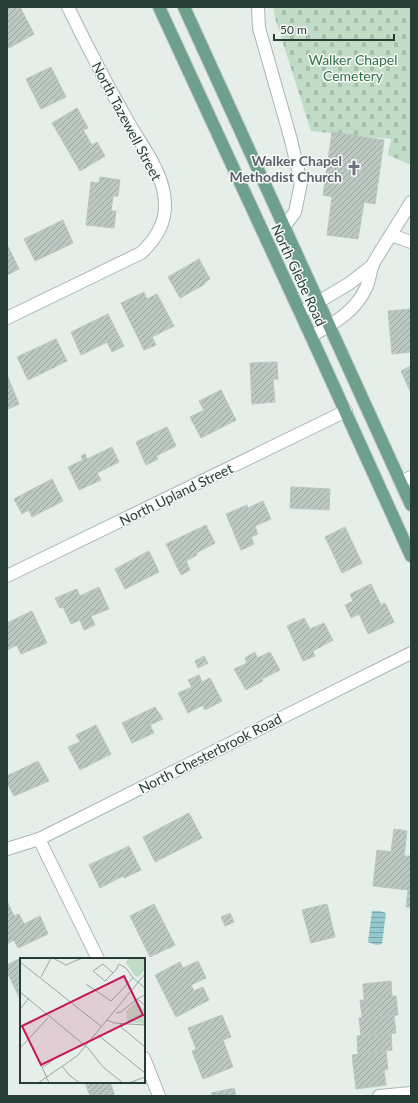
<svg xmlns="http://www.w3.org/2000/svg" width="418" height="1103" viewBox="0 0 418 1103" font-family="Lato,sans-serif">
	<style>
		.cemetery { fill: url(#cemetery-stones) }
		.water { fill: url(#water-rules) }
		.building { fill: url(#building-hatch); stroke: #b9c7c0 }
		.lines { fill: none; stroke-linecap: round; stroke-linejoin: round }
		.minor-casing { stroke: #a9b6af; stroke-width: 14 }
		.major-casing { stroke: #c2c9c6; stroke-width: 14 }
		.minor { stroke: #fff; stroke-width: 12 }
		.major { stroke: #6f9f8d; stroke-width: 12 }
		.labels { text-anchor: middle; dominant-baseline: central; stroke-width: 3; stroke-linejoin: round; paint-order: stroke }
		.park-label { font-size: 14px; fill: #347245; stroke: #f7faf8 }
		.street-label { font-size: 14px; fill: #263e35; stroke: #f7faf8 }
		.worship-label { font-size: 14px; font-weight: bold; fill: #5b616d; stroke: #f7faf8; text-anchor: end }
		.inset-road { fill: none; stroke: #99a8a1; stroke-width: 1 }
		.view { fill: #c2185b; fill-opacity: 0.15; stroke: #c2185b; stroke-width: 2 }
		.inset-edge { fill: none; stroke: #263e35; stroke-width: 2 }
	</style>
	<defs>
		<pattern id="cemetery-stones" width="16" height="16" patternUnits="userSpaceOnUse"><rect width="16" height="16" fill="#c1dcc6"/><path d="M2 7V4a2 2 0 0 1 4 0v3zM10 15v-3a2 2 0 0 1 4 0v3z" fill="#a6beab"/></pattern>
		<pattern id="water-rules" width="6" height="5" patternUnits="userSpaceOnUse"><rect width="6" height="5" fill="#94cacd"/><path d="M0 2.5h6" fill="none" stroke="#79a5a7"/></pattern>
		<pattern id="building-hatch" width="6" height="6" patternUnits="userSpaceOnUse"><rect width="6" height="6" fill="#bcc8c2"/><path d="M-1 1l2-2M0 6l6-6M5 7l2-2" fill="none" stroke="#99a49e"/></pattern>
	</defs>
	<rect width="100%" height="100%" fill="#e6eee9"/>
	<polygon class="cemetery" points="273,7 411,7 411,165 388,155 391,139 311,131 275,18"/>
	<polygon class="water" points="372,911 380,911 386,913 382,944 376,945 368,942"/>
	<g class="building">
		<polygon points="8,7 20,7 34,34 9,48 7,44 7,8"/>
		<polygon points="51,67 66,97 41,109 26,79"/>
		<polygon points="77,108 88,128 83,130 92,145 97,142 105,156 80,171 52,123"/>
		<polygon points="332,132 384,140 375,204 364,202 358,239 327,235 332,197 323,195"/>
		<polygon points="100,177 120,180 118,196 113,196 111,211 116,211 114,228 86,225 91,182 99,183"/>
		<polygon points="63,220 73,243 35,261 24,239"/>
		<polygon points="7,246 8,246 19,269 7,275"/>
		<polygon points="199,259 210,279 204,283 205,284 180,298 168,277"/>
		<polygon points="144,292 147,299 157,294 174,326 152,337 156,345 144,350 121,303"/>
		<polygon points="411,309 411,352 392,354 388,311"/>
		<polygon points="108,314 124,346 112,352 107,342 81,355 71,332"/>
		<polygon points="56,339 67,361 28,380 17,357"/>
		<polygon points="277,362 278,379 273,379 275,402 252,404 250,363"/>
		<polygon points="411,366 411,393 401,371"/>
		<polygon points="7,375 19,404 8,409 7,407"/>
		<polygon points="221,390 236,420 201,438 190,417 204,410 199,401"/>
		<polygon points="167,427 176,446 156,456 158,459 146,465 136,442"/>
		<polygon points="112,447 119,462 97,473 101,480 79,490 68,467 83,460 81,456 85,454 87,459"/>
		<polygon points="52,479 63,501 32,517 29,510 22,514 14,499"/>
		<polygon points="291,487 330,489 329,510 290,508"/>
		<polygon points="263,501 271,519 255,526 258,534 251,537 254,544 241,550 226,514 247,505 248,508"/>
		<polygon points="206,525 215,543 196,553 197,555 186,561 190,570 181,575 166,544"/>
		<polygon points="345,527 362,563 342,573 325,537"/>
		<polygon points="149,551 159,572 125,589 115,569"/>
		<polygon points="371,584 381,605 385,603 394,622 368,634 359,614 351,618 345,605 353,601 350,594"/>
		<polygon points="99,587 109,609 91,616 95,625 84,630 80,620 71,624 63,607 60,608 55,598 77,589 80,596"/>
		<polygon points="32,611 47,643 21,654 17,645 7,650 7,623"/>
		<polygon points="304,618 310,629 324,623 333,640 313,651 315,656 303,661 287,626"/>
		<polygon points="255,652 257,658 270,652 280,670 262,679 263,681 246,690 234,669 247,663 245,658"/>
		<polygon points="204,656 208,663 198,668 195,661"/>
		<polygon points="199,675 202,682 210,678 222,701 205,710 203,705 188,713 178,693 192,687 188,680"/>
		<polygon points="155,707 163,719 150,725 154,733 132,743 122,723"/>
		<polygon points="96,725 111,754 80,770 68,747 80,742 76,735"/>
		<polygon points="38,761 49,781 14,796 7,783 7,776"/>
		<polygon points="189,813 202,838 155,862 143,837"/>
		<polygon points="394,829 407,831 404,856 411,856 411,907 406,907 408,890 373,886 377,850 391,852"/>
		<polygon points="129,846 141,870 124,878 123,876 100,888 89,865"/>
		<polygon points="7,901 14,916 19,914 24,924 40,916 48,934 18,948 14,940 7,944"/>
		<polygon points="154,904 175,945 150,957 130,916"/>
		<polygon points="327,904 335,937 311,943 302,910"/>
		<polygon points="230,913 234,922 225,926 221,917"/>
		<polygon points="21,958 21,1001 7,972 7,965"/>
		<polygon points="198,961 206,978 191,985 194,991 203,987 209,1000 176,1017 155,975 180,962 183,968"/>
		<polygon points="391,981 392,996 396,996 398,1015 362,1018 360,1000 364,1000 363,984"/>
		<polygon points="222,1015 231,1037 223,1040 233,1067 203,1079 192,1051 196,1049 188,1028"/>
		<polygon points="394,1015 396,1033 361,1036 359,1018"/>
		<polygon points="391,1033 392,1050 358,1054 357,1036"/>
		<polygon points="386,1051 388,1069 384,1070 386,1085 356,1089 352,1055"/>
		<polygon points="85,1082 110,1082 115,1096 90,1096"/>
		<polygon points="234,1088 236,1096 212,1096 211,1093"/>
	</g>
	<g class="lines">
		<g class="minor-casing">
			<g id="minor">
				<polyline points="258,7 259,28 291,140 301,183 295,212 284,227"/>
				<polyline points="391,235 411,242"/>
				<polyline points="300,313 350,283 373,265"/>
				<path d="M7,318L141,253C155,240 166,223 165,203C164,171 140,144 126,118C105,81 86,44 68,7"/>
				<path d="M311,336C333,324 355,312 366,288C370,280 370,270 374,262C386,242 399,222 411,202"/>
				<polyline points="400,482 411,477"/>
				<polyline points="7,576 346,411"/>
				<polyline points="39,839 98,959"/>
				<polyline points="7,849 39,839 411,653"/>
				<polyline points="144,1058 159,1096"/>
				<polyline points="379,1096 411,1093"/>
			</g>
		</g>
		<g class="major-casing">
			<g id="major">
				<polyline points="159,7 311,336 411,556"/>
				<polyline points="184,7 411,505"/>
			</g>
		</g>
		<use href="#minor" class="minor"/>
		<use href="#major" class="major"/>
	</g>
	<defs>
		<g id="church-bare" transform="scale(1.2)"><path d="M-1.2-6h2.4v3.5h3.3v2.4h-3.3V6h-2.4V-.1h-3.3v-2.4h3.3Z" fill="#6b7280" stroke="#f7faf8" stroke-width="2.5" paint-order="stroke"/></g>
	</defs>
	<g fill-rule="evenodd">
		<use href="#church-bare" x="354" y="168"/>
	</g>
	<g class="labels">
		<g class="park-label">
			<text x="353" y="59">Walker Chapel<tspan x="353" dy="16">Cemetery</tspan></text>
		</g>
		<g class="street-label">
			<text transform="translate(127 121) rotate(62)">North Tazewell Street</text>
			<text transform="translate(299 275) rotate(65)">North Glebe Road</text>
			<text transform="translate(176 494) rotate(-26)">North Upland Street</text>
			<text transform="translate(210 753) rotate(-27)">North Chesterbrook Road</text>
		</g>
		<g class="worship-label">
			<text x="342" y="160">Walker Chapel<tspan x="342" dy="16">Methodist Church</tspan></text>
		</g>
	</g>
	<g transform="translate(20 958)">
		<rect width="125" height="125" fill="#e6eee9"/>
		<path d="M108,0H125V11L119,19L115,18L106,5Z" fill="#c1dcc6"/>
		<path d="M117,43L125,52V66L108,64L106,53Z" fill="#c1dcc6"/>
		<path class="inset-road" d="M33,0L46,7L62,0M0,4L82,69M93,15L83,6L73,13L85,23L96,12L99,6L106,10L113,20M21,19L31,0M113,20L125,30M66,26L91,43L113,20M0,34L68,90L83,109L103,125M125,37L117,41L125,47M0,51L9,40M96,55L101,54L117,41M87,62L94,65L125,67M100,65L101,69L125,89M78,77L125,115M0,90L28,60M19,102L29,125M23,109L33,102M43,109L49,117L60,125M18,125L57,98L125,16M109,125L125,119"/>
		<path class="view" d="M104,18L123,57L21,107L2,68Z"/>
		<rect width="125" height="125" class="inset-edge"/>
	</g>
	<rect width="418" height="1103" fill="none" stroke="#263e35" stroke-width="16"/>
	<path d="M274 34v6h120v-6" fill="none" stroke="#263e35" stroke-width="2"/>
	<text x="280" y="34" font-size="12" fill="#263e35" stroke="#f7faf8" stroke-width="3" paint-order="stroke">50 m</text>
</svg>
